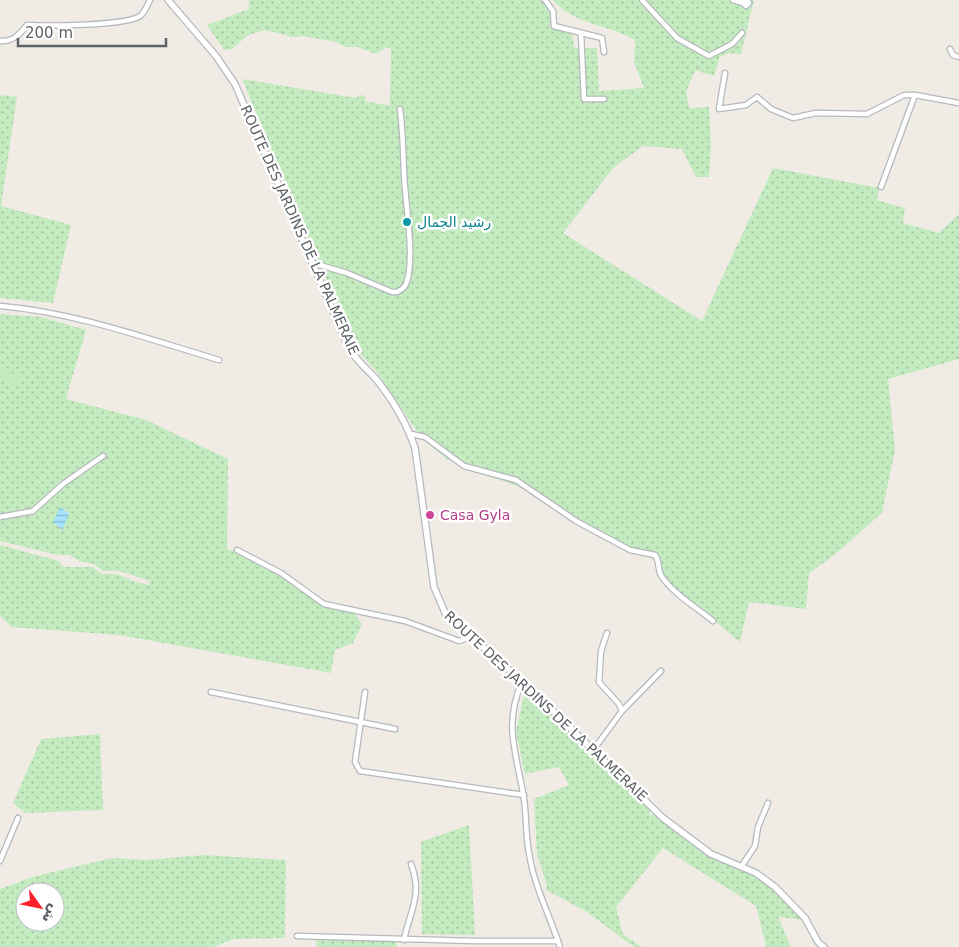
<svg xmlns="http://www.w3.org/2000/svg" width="959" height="947" viewBox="0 0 959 947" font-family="'DejaVu Sans',Vazirmatn,sans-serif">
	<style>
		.grass { fill: url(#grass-dots); fill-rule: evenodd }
		.pitch { fill: #c4eabf }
		.water { fill: url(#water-rules) }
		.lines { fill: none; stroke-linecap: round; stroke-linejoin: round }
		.minor-casing { stroke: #b5b9bd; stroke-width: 7 }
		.tertiary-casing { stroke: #b5b9bd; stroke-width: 8 }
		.minor { stroke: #fff; stroke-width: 4.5 }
		.tertiary { stroke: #fff; stroke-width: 5.5 }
		.culture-dot { fill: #0f9aa8; stroke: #fff; stroke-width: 2 }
		.hotel-dot { fill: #d1479c; stroke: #fff; stroke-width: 2 }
		.labels { text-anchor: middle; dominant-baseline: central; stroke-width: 5; stroke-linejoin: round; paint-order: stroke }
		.culture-label { font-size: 14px; fill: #0d838f; stroke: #fff; text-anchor: start }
		.street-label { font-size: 14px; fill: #5c6267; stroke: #fff }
		.hotel-label { font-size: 14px; fill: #b23c85; stroke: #fff; text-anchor: start }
	</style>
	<defs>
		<pattern id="grass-dots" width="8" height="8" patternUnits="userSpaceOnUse" patternTransform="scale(1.25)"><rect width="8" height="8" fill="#c4eabf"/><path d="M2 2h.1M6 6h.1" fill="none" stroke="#a2c19f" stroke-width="1.8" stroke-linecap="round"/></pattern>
		<pattern id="water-rules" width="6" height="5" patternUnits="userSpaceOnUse" patternTransform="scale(1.25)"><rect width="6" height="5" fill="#a6e3ff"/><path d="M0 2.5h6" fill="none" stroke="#8abbd2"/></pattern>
	</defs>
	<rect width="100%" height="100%" fill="#f0ece5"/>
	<g class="grass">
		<path d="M249,0H541L553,14L550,27L571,29L574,48H597L599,91L644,88L634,62L635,40C608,24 574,25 553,0H754L741,54L729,53L720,57L714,76L695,70L686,92L689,108L709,107L711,146L709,177H696L682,149L643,146L613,168L563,233L702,321L773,168L879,188L877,200L905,208L903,223L939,233L959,214V359L888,379L895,450L882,513L833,556L809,573L806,609L749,602L740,642L658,574L656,561L569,519L523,488L470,470L447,459L423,440L376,371L355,348L242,79L356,98L360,95L366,96L365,101L390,106L391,49L386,47L376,54L357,47H345L336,42L302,36L293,37L265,30L248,35L232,49L224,50L207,25L249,9Z"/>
		<polygon points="0,95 17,97 1,206 71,225 53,303 0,298"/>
		<polygon points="0,314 41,317 86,330 66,399 146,420 228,459 227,549 251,558 282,576 318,604 354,613 362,624 353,643 335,650 331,673 119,635 11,627 0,615 0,545 59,561 63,567 92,567 102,574 118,574 132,581 149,585 150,581 119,571 103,571 94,564 79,561 70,555 58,555 0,541"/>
		<polygon points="525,691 631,787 651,809 649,814 651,816 654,812 664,823 707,856 762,879 805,920 778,917 791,947 765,947 766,945 756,906 663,848 616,907 623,935 642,947 634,947 587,912 546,890 547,886 537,854 534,799 569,785 559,767 525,774 516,732"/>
		<polygon points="100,734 103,810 25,813 13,803 41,739"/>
		<polygon points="469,825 475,935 422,934 421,842"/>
		<path d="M203,855L286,860L285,938L234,939L213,947H0V889L32,877L112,858L147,860ZM25,892H55V922H25Z"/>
		<polygon points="316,939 396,941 397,947 317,947"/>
	</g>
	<polygon class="pitch" points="0,370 19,376 16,385 0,381"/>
	<polygon class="water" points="60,507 69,514 62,530 53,522"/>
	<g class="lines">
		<g class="minor-casing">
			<g id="minor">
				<polyline points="545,0 553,11 554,26 602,38 604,52"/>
				<polyline points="642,0 677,38 709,56 732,44 742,33"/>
				<polyline points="733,0 743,3"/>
				<polyline points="745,0 743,3 746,6 749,3 747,0"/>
				<polyline points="581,33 584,99 604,99"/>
				<path d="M0,41C13,42 20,34 27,25C47,26 125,26 140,16C145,13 147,5 150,0"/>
				<polyline points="950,49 953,55 959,57"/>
				<polyline points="725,73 719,109 746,105 757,97 771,109 793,118 816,113 867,114 904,95 915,95 959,103"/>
				<polyline points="881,187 915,95"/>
				<path d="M313,263L347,273L392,292H397C402,289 406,287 407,281C415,256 405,201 404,174C403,152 403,131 400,109"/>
				<path d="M0,306C74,312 148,339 219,360"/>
				<path d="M411,434L425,437L464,466L516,480L576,521L630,550L655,555C660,561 657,570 662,577C675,595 696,607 713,621"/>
				<polyline points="0,517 33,511 63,484 103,456"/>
				<polyline points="237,550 281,573 324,604 405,621 459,641 471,637"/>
				<polyline points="607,633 601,651 599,682 619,704 622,711"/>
				<path d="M522,681C504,725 515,748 523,793C527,812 525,833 529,853C534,886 550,916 560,947"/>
				<polyline points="211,692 395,729"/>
				<polyline points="365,692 355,762 360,771 524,795"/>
				<polyline points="594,749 622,711 661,671"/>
				<polyline points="0,861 18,818"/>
				<polyline points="741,867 755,846 758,827 768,803"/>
				<polyline points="297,936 475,941 558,941"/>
				<path d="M404,940C410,910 423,895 411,864"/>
			</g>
		</g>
		<g class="tertiary-casing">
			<path id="tertiary" d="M168,0L216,56L235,84L348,346C355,360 366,368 376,379C392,399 407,424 415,448L434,587L446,615L522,681L663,818L711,854L756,873L775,887L805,918L818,942L824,947"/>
		</g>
		<use href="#minor" class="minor"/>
		<use href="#tertiary" class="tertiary"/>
	</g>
	<circle class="culture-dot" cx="407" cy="222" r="5"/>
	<circle class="hotel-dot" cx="430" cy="515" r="5"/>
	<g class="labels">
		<g class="culture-label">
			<text x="417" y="222">رشيد الجمال</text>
		</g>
		<g class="street-label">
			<text transform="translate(300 230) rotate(66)">ROUTE DES JARDINS DE LA PALMERAIE</text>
			<text transform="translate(546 706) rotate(43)">ROUTE DES JARDINS DE LA PALMERAIE</text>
		</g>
		<g class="hotel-label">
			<text x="440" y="515">Casa Gyla</text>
		</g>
	</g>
	<g transform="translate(40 907) rotate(123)"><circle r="24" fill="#ffffff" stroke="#bec0c2"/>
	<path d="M0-4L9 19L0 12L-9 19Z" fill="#fb202a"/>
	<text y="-8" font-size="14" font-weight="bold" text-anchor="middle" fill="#5c6267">ش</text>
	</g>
	<path d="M18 38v8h148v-8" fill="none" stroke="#5c6267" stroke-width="2.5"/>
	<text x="25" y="38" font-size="15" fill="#5c6267" stroke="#ffffff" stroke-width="4" paint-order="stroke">200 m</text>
</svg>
